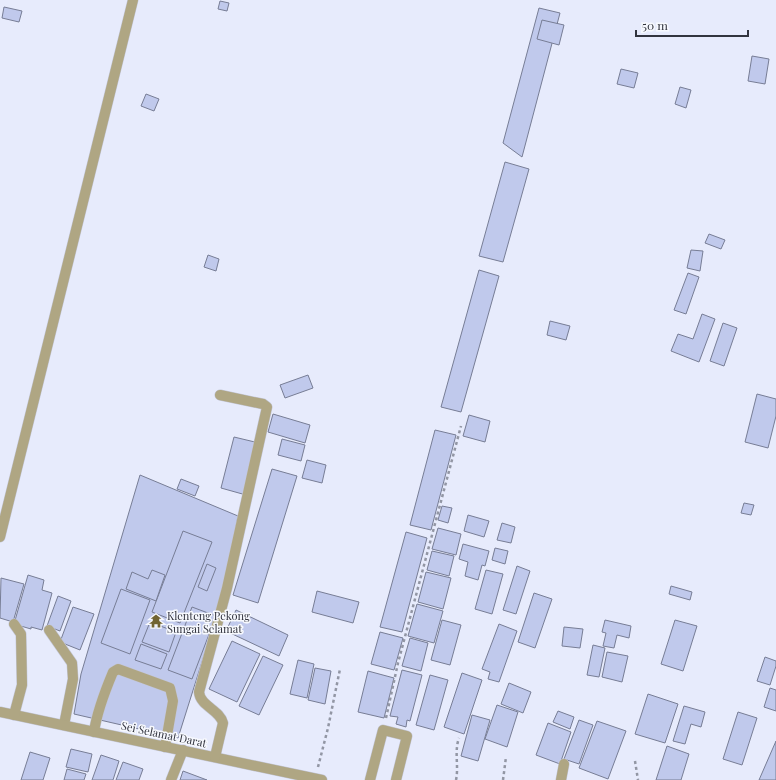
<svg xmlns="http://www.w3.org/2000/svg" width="776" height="780" viewBox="0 0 776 780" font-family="'Playfair Display',serif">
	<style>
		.building { fill: #c0c9ec; stroke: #777d95 }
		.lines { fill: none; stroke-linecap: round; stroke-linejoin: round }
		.minor-casing { stroke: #c3c6d6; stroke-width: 11 }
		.path { stroke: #9296a4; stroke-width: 2.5; stroke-dasharray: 3 3; stroke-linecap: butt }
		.minor { stroke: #afa683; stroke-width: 10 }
		.labels { text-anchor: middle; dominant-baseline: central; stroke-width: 3; stroke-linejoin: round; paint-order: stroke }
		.poi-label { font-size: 11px; fill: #32343f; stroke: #f7f9fe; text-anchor: start }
		.street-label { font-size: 11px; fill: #32343f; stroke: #f7f9fe }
	</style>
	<rect width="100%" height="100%" fill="#e7ebfc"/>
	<g class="building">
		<polygon points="220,1 229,3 227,11 218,9"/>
		<polygon points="4,7 22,11 19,22 2,18"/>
		<polygon points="539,8 560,13 522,157 503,143"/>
		<polygon points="542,20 564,25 559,45 537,39"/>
		<polygon points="752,56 769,59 765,84 748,81"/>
		<polygon points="621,69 638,73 634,88 617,84"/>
		<polygon points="680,87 691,90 686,108 675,104"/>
		<polygon points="146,94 159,99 154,111 141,106"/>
		<polygon points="505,162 529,169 503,262 479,256"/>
		<polygon points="709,234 725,240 721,249 705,243"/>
		<polygon points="691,250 703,251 700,271 687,268"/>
		<polygon points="208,255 219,259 216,271 204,267"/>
		<polygon points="479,270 499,276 461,412 441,407"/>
		<polygon points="688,273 699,277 686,314 674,310"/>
		<polygon points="702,314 715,319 699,362 671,351 678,334 693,339"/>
		<polygon points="550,321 570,326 566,340 547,335"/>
		<polygon points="723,323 737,328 724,366 710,361"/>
		<polygon points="308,375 313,388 285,398 280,385"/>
		<polygon points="757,394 776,399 776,416 768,448 745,442"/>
		<polygon points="273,414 310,425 305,443 268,432"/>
		<polygon points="469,415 490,421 485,442 463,436"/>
		<polygon points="435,430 456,435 431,530 410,525"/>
		<polygon points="234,437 259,443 246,495 221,488"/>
		<polygon points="282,439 305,445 301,461 278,455"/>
		<polygon points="307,460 326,465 322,483 302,478"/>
		<polygon points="272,469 297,476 258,603 233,595"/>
		<polygon points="140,475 238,516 224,592 178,738 74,714 81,674"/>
		<polygon points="181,479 199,486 195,496 177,489"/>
		<polygon points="744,503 754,505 751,515 741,513"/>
		<polygon points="442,506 452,508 448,523 438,520"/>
		<polygon points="468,515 489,521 484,537 464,531"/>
		<polygon points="502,523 515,527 511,543 497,540"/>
		<polygon points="438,528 461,534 456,555 432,549"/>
		<polygon points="183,531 212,542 180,623 152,612"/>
		<polygon points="406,532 427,538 402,632 380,627"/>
		<polygon points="463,544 489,551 485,566 482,565 478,580 465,576 468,562 459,559"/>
		<polygon points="495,548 508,551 505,564 492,560"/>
		<polygon points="432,551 454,556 449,576 427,570"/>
		<polygon points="207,564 216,568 207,591 198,587"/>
		<polygon points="517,566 530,571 516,614 503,610"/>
		<polygon points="152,570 165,575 156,601 126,589 132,572 148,579"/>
		<polygon points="486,570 503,574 492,614 475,609"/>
		<polygon points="426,572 451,578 443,609 418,602"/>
		<polygon points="28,575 44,580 42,590 52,593 42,630 31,627 31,629 14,624"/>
		<polygon points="1,578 24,584 13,622 0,618"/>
		<polygon points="671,586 692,592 690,600 669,594"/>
		<polygon points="121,589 150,600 130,654 101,643"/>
		<polygon points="317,591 359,602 353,623 312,612"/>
		<polygon points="534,593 552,599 535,648 518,642"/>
		<polygon points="58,596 71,601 60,631 47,626"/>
		<polygon points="417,604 443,611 434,643 408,636"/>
		<polygon points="73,607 94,614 80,650 60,642"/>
		<polygon points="192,607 216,616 192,679 168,670"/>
		<polygon points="236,610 288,635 279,656 226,631"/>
		<polygon points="442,620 461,625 450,665 431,660"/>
		<polygon points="605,620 631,626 629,638 617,635 614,648 603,646 606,633 602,632"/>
		<polygon points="675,620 697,626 683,671 661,664"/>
		<polygon points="150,622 176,632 169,652 142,642"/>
		<polygon points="499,624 517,631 499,682 488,679 490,672 482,669"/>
		<polygon points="564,627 583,629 580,648 562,646"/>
		<polygon points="380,632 403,638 394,670 371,664"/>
		<polygon points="410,638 428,643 421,671 402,666"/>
		<polygon points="232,641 260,654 237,702 209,689"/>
		<polygon points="141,644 167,654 161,669 135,660"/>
		<polygon points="593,645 605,648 599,677 587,675"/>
		<polygon points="607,652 628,656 622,682 602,677"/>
		<polygon points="263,656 283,665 259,715 239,706"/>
		<polygon points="765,657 776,661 776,666 770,685 757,681"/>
		<polygon points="298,660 314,664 307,698 290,694"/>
		<polygon points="315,668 331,671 325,704 308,700"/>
		<polygon points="402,670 422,675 410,721 407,720 406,727 396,724 398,717 390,716"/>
		<polygon points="368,671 394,678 384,718 358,712"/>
		<polygon points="462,673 482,680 464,734 444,727"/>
		<polygon points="430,675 448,680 434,730 416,725"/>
		<polygon points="509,683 531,692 523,713 501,704"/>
		<polygon points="770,688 776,690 776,711 764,707"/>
		<polygon points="648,694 678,704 665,743 635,734"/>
		<polygon points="497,705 518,712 507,747 485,739"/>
		<polygon points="684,706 705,712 701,727 691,724 685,744 673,741"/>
		<polygon points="558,711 574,717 570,729 553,722"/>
		<polygon points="738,712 757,718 742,765 723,759"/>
		<polygon points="472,715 490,720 478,761 461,756"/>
		<polygon points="579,720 593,725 579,764 564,759"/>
		<polygon points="597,721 626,731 608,779 579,768"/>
		<polygon points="548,723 571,732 560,764 536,755"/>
		<polygon points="776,741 776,780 759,780"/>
		<polygon points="667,746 689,754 681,780 656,780"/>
		<polygon points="71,749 92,754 88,772 66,767"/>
		<polygon points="30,752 50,758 43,780 21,780"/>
		<polygon points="101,755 119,761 113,780 92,780"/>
		<polygon points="123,762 143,769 139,780 116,780"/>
		<polygon points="67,769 86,774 84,780 64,780"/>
		<polygon points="183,771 207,780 180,780"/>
	</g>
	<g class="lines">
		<g class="minor-casing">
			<g id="minor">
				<polyline points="0,537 133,0"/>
				<polyline points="49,630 72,663 73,679 64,725"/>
				<polyline points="0,712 322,780"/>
				<polyline points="14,715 22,685 21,634 14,624"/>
				<path d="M94,732C97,711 105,691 113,672L118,669L170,688L173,701L165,747"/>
				<path d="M215,757L223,723C220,710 200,706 199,692L227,588L267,407L263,404L220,395"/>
				<polyline points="171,780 183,750"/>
				<polyline points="370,780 383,730 407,736 396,780"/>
				<polyline points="561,780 564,764"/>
			</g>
		</g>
		<g class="path">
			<polyline points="386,718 398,663 461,426"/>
			<polyline points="635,761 638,780"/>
			<polyline points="318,767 328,728 340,669"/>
			<path d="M456,780C459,766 454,752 459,738"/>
			<polyline points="503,780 506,757"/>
		</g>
		<use href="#minor" class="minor"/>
	</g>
	<defs>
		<g id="temple-bare" transform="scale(1.08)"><path d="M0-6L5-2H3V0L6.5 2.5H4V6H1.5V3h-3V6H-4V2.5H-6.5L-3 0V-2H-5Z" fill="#716432" stroke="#f7f9fe" stroke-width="2.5" paint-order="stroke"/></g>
	</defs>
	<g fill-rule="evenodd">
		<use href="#temple-bare" x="156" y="621"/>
	</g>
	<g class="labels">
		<g class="poi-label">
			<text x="167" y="615">Klenteng Pekong<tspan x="167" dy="13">Sungai Selamat</tspan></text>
		</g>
		<g class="street-label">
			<text transform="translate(164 734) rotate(12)">Sei Selamat Darat</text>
		</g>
	</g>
	<path d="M636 30v6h112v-6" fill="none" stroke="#32343f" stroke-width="2"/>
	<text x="642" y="30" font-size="12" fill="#32343f" stroke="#f7f9fe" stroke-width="3" paint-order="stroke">50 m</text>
</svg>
